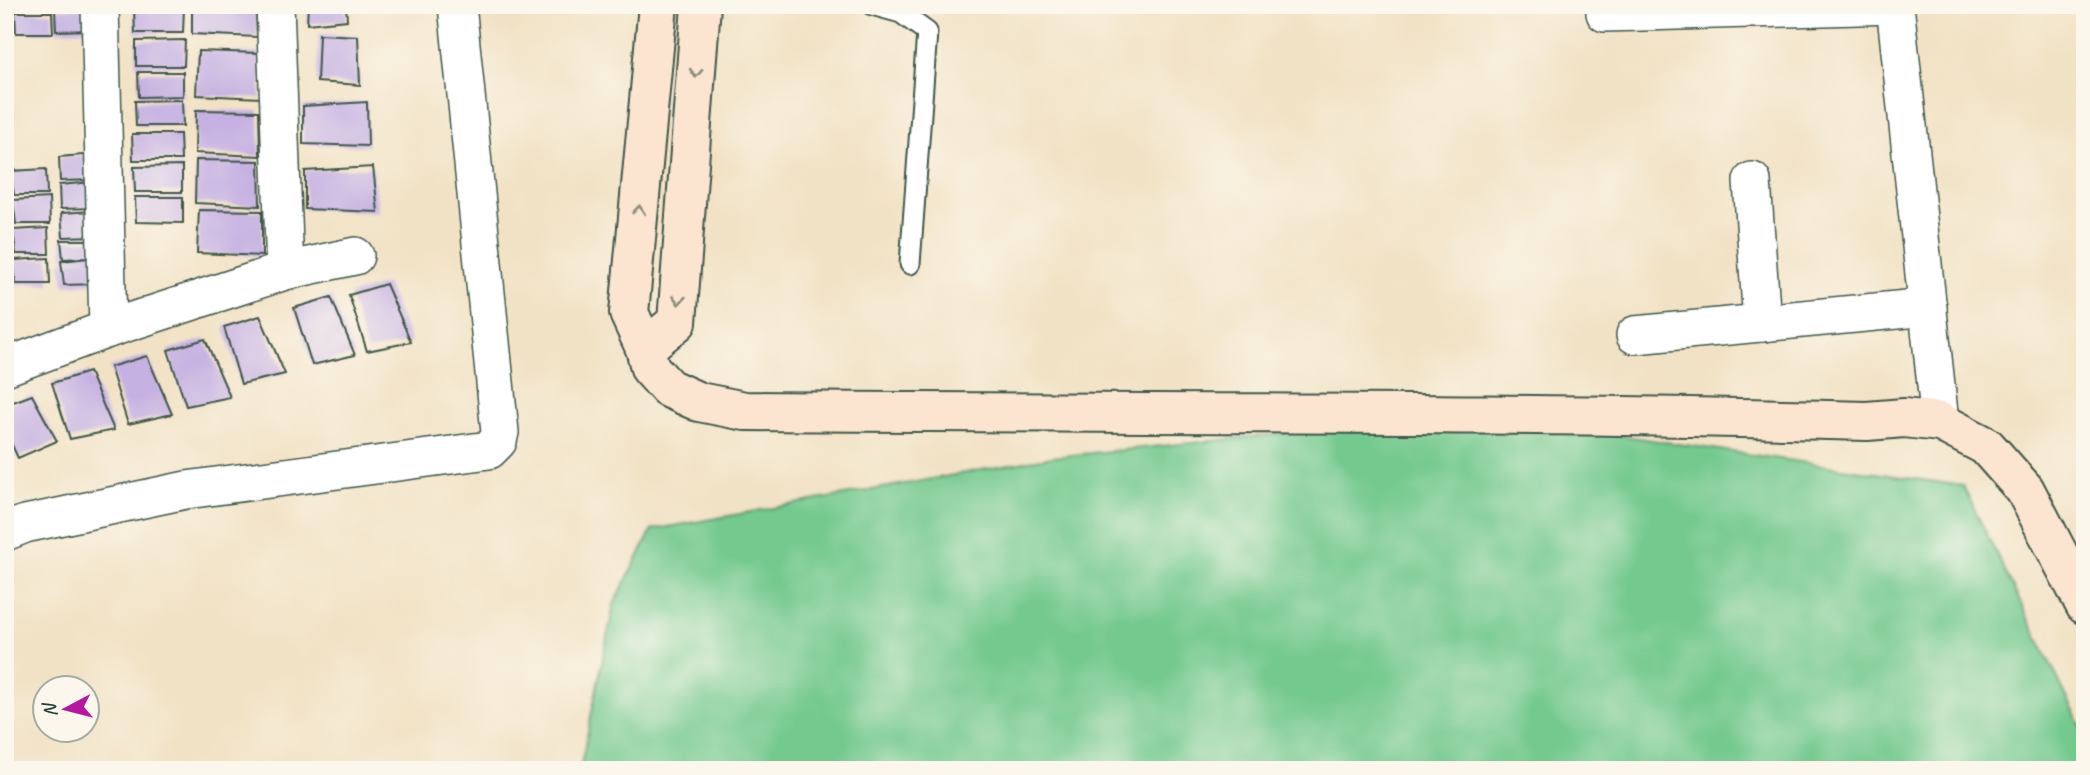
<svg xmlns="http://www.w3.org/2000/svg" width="2090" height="775" viewBox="0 0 2090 775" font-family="Caveat,sans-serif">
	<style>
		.green { fill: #73c98e; stroke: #498361; stroke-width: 2 }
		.building { fill: #c6b2e2 }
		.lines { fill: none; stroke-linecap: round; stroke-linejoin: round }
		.lane-casing { stroke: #3f564a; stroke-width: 23 }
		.street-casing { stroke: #3f564a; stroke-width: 40 }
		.secondary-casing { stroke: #3f564a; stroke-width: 42 }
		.lane { stroke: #fff; stroke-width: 19 }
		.street { stroke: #fff; stroke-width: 37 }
		.secondary { stroke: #fce5d0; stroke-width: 38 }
		.oneway { stroke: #8e9182 }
	</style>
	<rect width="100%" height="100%" fill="#fbf7ec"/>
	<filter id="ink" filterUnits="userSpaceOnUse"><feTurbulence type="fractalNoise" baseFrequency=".0143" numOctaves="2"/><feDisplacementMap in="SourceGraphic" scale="14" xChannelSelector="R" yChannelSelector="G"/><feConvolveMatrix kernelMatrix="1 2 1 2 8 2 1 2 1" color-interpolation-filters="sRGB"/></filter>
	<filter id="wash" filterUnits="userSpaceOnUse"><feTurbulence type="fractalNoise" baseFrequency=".00686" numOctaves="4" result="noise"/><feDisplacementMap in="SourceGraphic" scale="28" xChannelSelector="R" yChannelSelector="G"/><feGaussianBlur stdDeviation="1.57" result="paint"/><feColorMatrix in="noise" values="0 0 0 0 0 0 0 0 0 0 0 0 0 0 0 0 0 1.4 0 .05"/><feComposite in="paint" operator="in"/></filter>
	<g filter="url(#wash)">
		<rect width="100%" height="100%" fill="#f2e2c5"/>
		<polygon class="green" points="1476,414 1963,486 2085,734 2085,770 580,770 614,604 652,530 1052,457"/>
		<g id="blocks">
			<g class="building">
				<polygon points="192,5 256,5 257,37 192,34"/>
				<polygon points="308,5 346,5 347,20 307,24"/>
				<polygon points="184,7 183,33 135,33 134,8"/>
				<polygon points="92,8 93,30 56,31 55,9"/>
				<polygon points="15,12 52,12 53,33 16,33"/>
				<polygon points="319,34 358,36 360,85 317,82"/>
				<polygon points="185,40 184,66 136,66 136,41"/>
				<polygon points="198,51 260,53 261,98 196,95"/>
				<polygon points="138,72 183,72 183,96 139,97"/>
				<polygon points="182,100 183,126 136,126 135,101"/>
				<polygon points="367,102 368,146 303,144 303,106"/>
				<polygon points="196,110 259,111 260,156 195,153"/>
				<polygon points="132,134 180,134 181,160 133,160"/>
				<polygon points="95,154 95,180 60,181 59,157"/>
				<polygon points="196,160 259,161 260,206 195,203"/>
				<polygon points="182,166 182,192 135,192 134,167"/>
				<polygon points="373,167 378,212 305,209 305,171"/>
				<polygon points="46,169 47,195 14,195 11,171"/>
				<polygon points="94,182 95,208 60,209 59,185"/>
				<polygon points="135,197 183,197 183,223 136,222"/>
				<polygon points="49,198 50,224 16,224 13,200"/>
				<polygon points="199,210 262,211 262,256 197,253"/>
				<polygon points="94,211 96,236 63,237 61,213"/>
				<polygon points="48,228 49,254 16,254 13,230"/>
				<polygon points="61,240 96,240 97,284 64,285 61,261 89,258 63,259"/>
				<polygon points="49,258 50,284 16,284 13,260"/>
				<polygon points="386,284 411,342 367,351 349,295"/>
				<polygon points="331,297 355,355 312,365 294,308"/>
				<polygon points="260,316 285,374 241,384 224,327"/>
				<polygon points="205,339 230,397 186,406 168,350"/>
				<polygon points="147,356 172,414 128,424 110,367"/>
				<polygon points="89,372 114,430 70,439 52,383"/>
				<polygon points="32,395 57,441 18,458 5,430 5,405"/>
			</g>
		</g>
	</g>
	<g filter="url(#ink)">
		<use href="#blocks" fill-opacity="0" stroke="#3f564a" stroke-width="2"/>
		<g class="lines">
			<g class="lane-casing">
				<polyline id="lane" points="872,5 901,13 927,32 910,264"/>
			</g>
			<g class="street-casing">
				<g id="street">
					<polyline points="100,5 108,329"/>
					<polyline points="275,5 285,271"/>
					<polyline points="1895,5 1940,422"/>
					<polyline points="1605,13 1895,5"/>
					<polyline points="1752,181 1762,323"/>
					<polyline points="1635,335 1928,307"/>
					<polyline points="5,367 108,329 285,271 355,256"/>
					<polyline points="5,532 25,524 186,490 489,450 498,441 500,432 457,5"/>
				</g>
			</g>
			<g class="secondary-casing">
				<g id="secondary">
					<path d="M658,5L629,313L645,348L650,368L668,388L699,402L745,411C1119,414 1493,411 1867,421L1904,418L1940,422L1986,446L2025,490L2085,605"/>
					<polyline points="645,348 677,322 701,5"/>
				</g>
			</g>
			<use href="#lane" class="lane"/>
			<use href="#street" class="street"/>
			<use href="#secondary" class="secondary"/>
		</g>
		<defs><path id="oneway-chevron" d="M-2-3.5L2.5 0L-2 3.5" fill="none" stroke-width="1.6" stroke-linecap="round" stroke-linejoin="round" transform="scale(1.75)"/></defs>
		<g class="oneway">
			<use href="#oneway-chevron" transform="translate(696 73) rotate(94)"/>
			<use href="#oneway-chevron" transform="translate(639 210) rotate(-85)"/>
			<use href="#oneway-chevron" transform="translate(679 300) rotate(94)"/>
		</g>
	</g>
	<rect width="2090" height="775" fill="none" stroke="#fbf7ec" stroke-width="28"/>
	<g transform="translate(66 709) rotate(263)"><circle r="33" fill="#fbf7ec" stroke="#a3ada2" stroke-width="2"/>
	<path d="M0-5L12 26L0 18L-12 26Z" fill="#b5179e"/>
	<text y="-10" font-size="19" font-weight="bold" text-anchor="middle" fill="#1f3d34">N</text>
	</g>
</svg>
